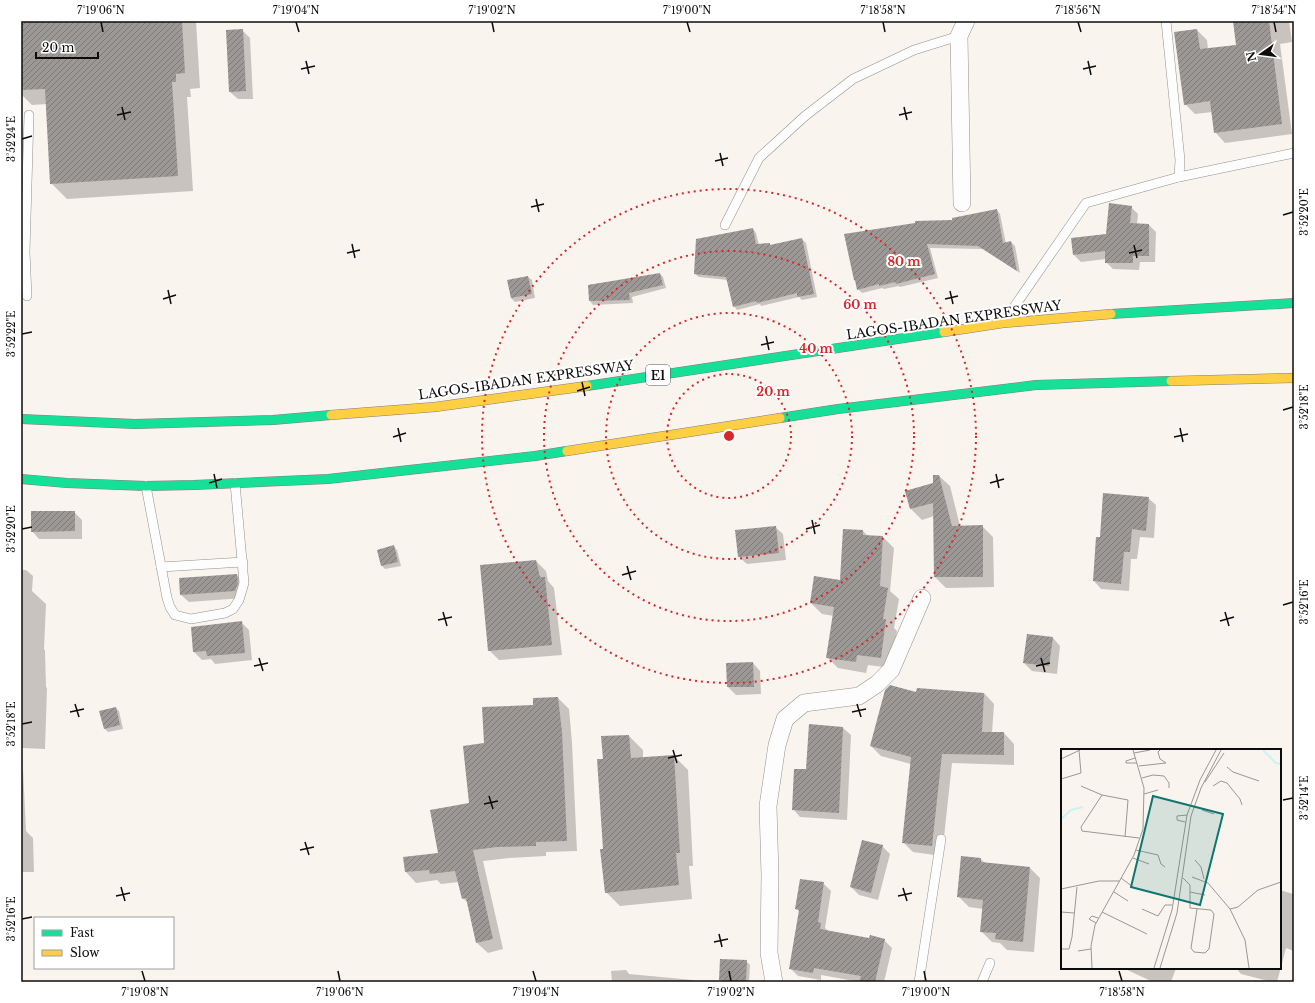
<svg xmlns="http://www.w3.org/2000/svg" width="1315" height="1003" viewBox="0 0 1315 1003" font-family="'Libre Baskerville',serif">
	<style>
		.shadow { fill: #0003 }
		.building { fill: url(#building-hatch) }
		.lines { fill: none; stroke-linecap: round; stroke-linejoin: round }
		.lane-casing { stroke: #93908e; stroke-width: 10 }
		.street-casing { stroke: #93908e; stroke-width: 18 }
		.fast-casing { stroke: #807e7c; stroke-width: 10 }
		.slow-casing { stroke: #807e7c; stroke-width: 10 }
		.lane { stroke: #fefdfd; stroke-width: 9 }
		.street { stroke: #fefdfd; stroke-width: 17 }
		.fast { stroke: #16e098; stroke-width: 9 }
		.slow { stroke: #ffcf43; stroke-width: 9 }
		.ticks { fill: none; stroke: #0c0c0c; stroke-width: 1.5 }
		.ring { fill: none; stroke: #d62828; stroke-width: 2; stroke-dasharray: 2 4 }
		.labels { text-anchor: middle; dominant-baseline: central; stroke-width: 4; stroke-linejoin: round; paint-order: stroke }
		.shield { fill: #fff; stroke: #555; stroke-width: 1 }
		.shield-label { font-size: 12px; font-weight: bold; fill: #0c0c0c }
		.street-label { font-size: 13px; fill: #0c0c0c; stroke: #fff }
		.inset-river { fill: none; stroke: #c8f4f2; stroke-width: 2 }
		.inset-road { fill: none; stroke: #9b9794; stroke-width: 1 }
		.view { fill: #0f766e; fill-opacity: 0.15; stroke: #0f766e; stroke-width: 2 }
		.inset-edge { fill: none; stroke: #0c0c0c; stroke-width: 2 }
		.centre { fill: #d62828; stroke: #fff; stroke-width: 2 }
		.ring-label { font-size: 12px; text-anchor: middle; font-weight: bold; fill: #d62828; stroke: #fff; stroke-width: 4; stroke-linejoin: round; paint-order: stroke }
		.neatline { fill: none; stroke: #0c0c0c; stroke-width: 1.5 }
		.ticks-label { font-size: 10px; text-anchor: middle; fill: #0c0c0c }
	</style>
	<defs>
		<pattern id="building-hatch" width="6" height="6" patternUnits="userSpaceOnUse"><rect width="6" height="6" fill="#9c9896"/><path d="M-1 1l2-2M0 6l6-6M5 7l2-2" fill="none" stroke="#7e7a79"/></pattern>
	</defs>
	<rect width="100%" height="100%" fill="#faf4ef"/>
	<g class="shadow">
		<polygon points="21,21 196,21 200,88 190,89 191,97 187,97 193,191 67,199 51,183 47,104 32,105 21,94"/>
		<polygon points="1234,21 1289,21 1292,42 1280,44 1292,134 1225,143 1215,132 1212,112 1195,114 1185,104 1197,30 1207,40 1208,49 1237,46"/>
		<polygon points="242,30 250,38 253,99 238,99 230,92"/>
		<polygon points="1131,207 1138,214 1137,224 1149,225 1156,232 1155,262 1140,262 1139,270 1113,269 1106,262 1106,259 1081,262 1074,255 1107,235"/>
		<polygon points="997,210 1000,214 1006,244 1011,242 1015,246 1020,273 983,249 930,248 938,278 900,287 899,286 884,289 882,288 862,293 858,289 856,282 854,280 954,221"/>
		<polygon points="753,229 756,233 759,245 769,244 771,245 802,239 806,243 817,297 802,300 799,297 761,306 760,304 737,310 734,306 728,280 699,277 695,274"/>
		<polygon points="660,274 663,277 666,288 632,297 633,303 593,305 590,301 589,285"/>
		<polygon points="528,277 532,280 535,298 515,302 511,298 508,281"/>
		<polygon points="939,476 950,486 960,526 982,526 993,537 994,587 946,588 935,577 934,516 922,520 911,509 906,491 934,484"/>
		<polygon points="1148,498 1156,505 1154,538 1140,537 1137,559 1131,559 1129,591 1101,589 1094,581 1101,538"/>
		<polygon points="74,512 82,520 82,539 39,539 32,531"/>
		<polygon points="775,527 783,534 786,560 747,564 739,557"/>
		<polygon points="863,531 868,536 883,537 894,548 890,591 899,599 894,628 897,631 891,668 868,665 866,673 838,668 827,657 834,616 822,614 811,603 841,581"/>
		<polygon points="393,546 397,550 401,566 385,569 382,566"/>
		<polygon points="536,561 546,571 548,581 554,588 562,655 499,660 489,650"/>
		<polygon points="21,570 26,570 33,576 32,591 46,604 44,649 45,650 46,687 47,688 45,749 22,748 26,831 33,838 34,872 21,872"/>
		<polygon points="237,575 244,583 243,598 189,602 181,595"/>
		<polygon points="242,623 249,630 252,660 215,664 211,659 202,660 194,652"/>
		<polygon points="1053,638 1060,646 1057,674 1032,671 1024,663"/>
		<polygon points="753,663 760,671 761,694 736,695 728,687 727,664"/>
		<polygon points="984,693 994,704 992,733 1004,733 1014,744 1014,765 952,763 942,856 913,852 903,842 911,764 881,756 871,746"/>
		<polygon points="558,698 569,709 572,743 577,851 546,852 546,856 509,858 483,861 503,949 488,953 477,943 468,903 463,898 459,882 441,884 437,880 416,883 406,872 404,858 439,854 471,804 485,744 535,706"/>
		<polygon points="116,708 119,711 123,729 108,732 105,729 101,712"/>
		<polygon points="810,725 843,728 851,735 847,820 800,817 793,809 807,771"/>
		<polygon points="629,736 643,750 643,758 674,756 688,770 693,866 689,866 692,899 620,906 606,892 604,850 604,760"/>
		<polygon points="882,846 890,854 878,900 859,895 851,887"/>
		<polygon points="981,859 985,863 1030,868 1040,878 1034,952 1007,950 1000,943 992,942 981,931 983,909 969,907 958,896"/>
		<polygon points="823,883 831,891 825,928 829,932 870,939 884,940 892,948 884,982 860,982 821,975 821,980 798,976 790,968 800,912 797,909"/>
		<polygon points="1280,890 1293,894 1294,893 1294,951 1286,948 1277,982 1272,982 1241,974 1236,968 1280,968"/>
		<polygon points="746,961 750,965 749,982 723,982 720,979"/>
		<polygon points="1123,968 1176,968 1171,982 1153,982"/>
		<polygon points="626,970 629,974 693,980 696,982 612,982 611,971"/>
	</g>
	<g class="building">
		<polygon points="21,21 182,21 185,73 176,74 176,82 172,82 178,176 50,184 45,89 21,90"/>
		<polygon points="1233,21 1269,21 1282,124 1214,133 1210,101 1184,105 1174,32 1197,29 1200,49 1236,45"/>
		<polygon points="243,29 246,91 229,92 226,30"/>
		<polygon points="1109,203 1132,206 1130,223 1149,224 1149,256 1133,256 1133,263 1105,263 1105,251 1073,255 1071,238 1106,234"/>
		<polygon points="997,209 1003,243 1011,241 1017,271 978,246 927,244 935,274 896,284 895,282 879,286 879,284 857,290 855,280 854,280 844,234 915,223 915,221 952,220 952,218"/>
		<polygon points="753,228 756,244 770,243 770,245 802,238 814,294 797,297 797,293 757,303 756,301 733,307 726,277 694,274 696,239"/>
		<polygon points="660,273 663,285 629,293 630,300 589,301 588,285"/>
		<polygon points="528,276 532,294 511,298 507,280"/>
		<polygon points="933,475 939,475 952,526 983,525 983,577 934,577 933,503 910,509 905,491 933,483"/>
		<polygon points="1103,493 1149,497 1146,531 1132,529 1130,552 1124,552 1121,584 1093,581 1096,537 1100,537"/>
		<polygon points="31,511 75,511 75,531 31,532"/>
		<polygon points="776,526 779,553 738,557 735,530"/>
		<polygon points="843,529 863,530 863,535 883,536 880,586 888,588 883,619 886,619 881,658 857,655 856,662 826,658 834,607 810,603 814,576 840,580"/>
		<polygon points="394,545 398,562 381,566 377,550"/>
		<polygon points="536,560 540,577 545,577 552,645 488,651 480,565"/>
		<polygon points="237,574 238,583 235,591 180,595 179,578"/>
		<polygon points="242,621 245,653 207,656 206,651 193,652 191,627"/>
		<polygon points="1027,634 1053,637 1049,666 1023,663"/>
		<polygon points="753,662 754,687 727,687 726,663"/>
		<polygon points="890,685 916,692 917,688 984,693 982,732 1004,732 1004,755 942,754 932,846 902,843 911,757 870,746 885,690"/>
		<polygon points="558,697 562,732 567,841 536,842 536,846 497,847 473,850 493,939 476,943 466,898 462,899 455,871 430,874 429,870 405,872 403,857 438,853 430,810 469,803 463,746 484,743 482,707 533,705 533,698"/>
		<polygon points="116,707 120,725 104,729 99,711"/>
		<polygon points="809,724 843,727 839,813 792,810 794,769 806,769"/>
		<polygon points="629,735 631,758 674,755 680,853 676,853 679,885 605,893 600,849 603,849 597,759 603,759 601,736"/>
		<polygon points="862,840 883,845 871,893 850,887"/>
		<polygon points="961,856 981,858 981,862 1030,867 1023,942 995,939 996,933 980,932 983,900 957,897"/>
		<polygon points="800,879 824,882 818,922 821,923 820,929 869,938 870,935 885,939 875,982 859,982 861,976 814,968 813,973 789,969 799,910 795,909"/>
		<polygon points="720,959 747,960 746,982 719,980"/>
	</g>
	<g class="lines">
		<g class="lane-casing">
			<g id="lane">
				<polyline points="1166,21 1180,160 1179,177"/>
				<polyline points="725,225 759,158 805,116 853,79 914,50 959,36"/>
				<polyline points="27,296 25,252 29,115"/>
				<polyline points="1005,320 1086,203 1179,177 1294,153"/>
				<polyline points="146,486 167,598 170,607 175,615 191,619 225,613 233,609 239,600 244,583 235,483"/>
				<polyline points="161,567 243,562"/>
				<polyline points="919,982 941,839"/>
				<polyline points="982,982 990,963"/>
			</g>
		</g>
		<g class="street-casing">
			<g id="street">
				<polyline points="962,203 959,36 966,21"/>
				<polyline points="774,982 769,953 770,875 768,806 777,745 785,719 804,703 859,696 877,684 891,670 922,598"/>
			</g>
		</g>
		<g class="fast-casing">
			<g id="fast">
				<polyline points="1111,314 1294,303"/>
				<polyline points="587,386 944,332"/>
				<polyline points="780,418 838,409 1036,385 1171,381"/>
				<polyline points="21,419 135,424 273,420 331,415"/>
				<polyline points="21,479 67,483 146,486 194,485 328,479 535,456 567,451"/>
			</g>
		</g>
		<g class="slow-casing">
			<g id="slow">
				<polyline points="944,332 1003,323 1111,314"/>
				<polyline points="1171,381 1294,378"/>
				<polyline points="331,415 435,407 587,386"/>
				<polyline points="567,451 780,418"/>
			</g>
		</g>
		<use href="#lane" class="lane"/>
		<use href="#street" class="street"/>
		<use href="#fast" class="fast"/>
		<use href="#slow" class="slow"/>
	</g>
	<path class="ticks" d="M101,22L103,32M296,22L299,32M492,22L494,32M687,22L690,32M883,22L885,32M1078,22L1081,32M1274,22L1276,32M306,61L309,74M1088,61L1091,75M301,69L315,66M1083,69L1096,66M122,107L125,120M904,107L907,120M117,115L131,112M899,115L912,112M22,139L32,136M720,153L723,166M715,161L728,158M536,199L539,212M531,207L544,204M1283,215L1293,212M352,244L355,258M1134,245L1137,258M347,253L360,250M1129,253L1142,250M168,290L171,304M950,291L953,304M163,299L176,295M945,299L958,296M22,334L32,332M766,336L769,350M761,345L774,342M582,382L585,396M577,391L590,387M1283,410L1293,407M398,428L401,442M1180,428L1183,442M393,437L406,433M1174,437L1188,434M214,474L217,488M996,474L999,488M209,483L222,479M990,483L1004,479M812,520L815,534M22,529L32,527M806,529L820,525M627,566L631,580M622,575L636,571M1283,605L1293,602M443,612L447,626M1225,612L1229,626M438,620L452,617M1220,621L1234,617M259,658L263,671M1041,658L1045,672M254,666L268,663M1036,666L1050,663M75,704L79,717M857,704L861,717M70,712L84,709M852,712L866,709M22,724L32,722M673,750L677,763M668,758L682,755M489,796L493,809M1283,800L1293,798M484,804L498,801M305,842L309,855M300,850L314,847M121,887L125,901M903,888L907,901M116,896L130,893M898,896L912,893M22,919L32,917M719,934L722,947M714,942L728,939M142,971L145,981M338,971L340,981M533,971L536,981M729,971L731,981M924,971L926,981M1119,971L1122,981"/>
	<g class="ring">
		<circle cx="729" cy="436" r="62"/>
		<circle cx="729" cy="436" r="123"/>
		<circle cx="729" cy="436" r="185"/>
		<circle cx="729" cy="436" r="247"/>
	</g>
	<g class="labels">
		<rect class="shield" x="646" y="365" width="24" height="20" rx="3"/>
		<g class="shield-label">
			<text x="658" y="375">E1</text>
		</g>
		<g class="street-label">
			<text transform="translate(954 320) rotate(-8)">LAGOS-IBADAN EXPRESSWAY</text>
			<text transform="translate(526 380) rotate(-8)">LAGOS-IBADAN EXPRESSWAY</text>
		</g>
	</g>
	<g transform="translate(1061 749)">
		<rect width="220" height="220" fill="#faf4ef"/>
		<path class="inset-river" d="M202,1L215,14L220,15M0,70L10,61L22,58"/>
		<path class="inset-road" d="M73,4L89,1M74,9L65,12V14H76M0,10L19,1M78,17L105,14L99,10L97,3L99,1M166,18L172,23L198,32M81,29L92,26L103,27L108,34V39M0,30L20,24L18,1M144,33L163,4M20,37L41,46L67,51L64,88M152,37L160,32L166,34L179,50L181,56M83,45L97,41M41,46L20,78L21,82L78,89M141,61L153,65M124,73L116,71V67L126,66M75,101L97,106L100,115L104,118M72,109L88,115M134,111L140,118L143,130M131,128L147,134L169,160L184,191L188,219M60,129L72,138M122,129L129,136V159L150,161L153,165L148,200L144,204L133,203L130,199L136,160M0,140L38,132H58M53,143L67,152M129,143L144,146M81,160L97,167L104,156H111M169,160L177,158L197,141L220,133M0,163L13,164M41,163L86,185M35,174L28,170L31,167L37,169M0,200H8L11,188L16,138M17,202L30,200M31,219L30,197L34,176L73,106L82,80L83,39L72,1M93,219L111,161L126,66L139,31L155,1M99,219L116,164L130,67L140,39L160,1"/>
		<path class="view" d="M92,47L162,65L139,156L70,138Z"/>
		<rect width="220" height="220" class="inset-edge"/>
	</g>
	<circle cx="729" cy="436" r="6" class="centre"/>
	<g class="ring-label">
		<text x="904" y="266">80 m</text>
		<text x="860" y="309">60 m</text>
		<text x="816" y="353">40 m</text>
		<text x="773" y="396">20 m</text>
	</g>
	<rect width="1315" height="1003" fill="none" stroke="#ffffff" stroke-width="44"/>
	<rect x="34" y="917" width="140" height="52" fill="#ffffff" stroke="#9e9e9e"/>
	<rect x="42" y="930" width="20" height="6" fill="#16e098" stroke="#9e9e9e"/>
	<text x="70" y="937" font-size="12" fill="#0c0c0c">Fast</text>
	<rect x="42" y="950" width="20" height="6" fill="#ffcf43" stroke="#9e9e9e"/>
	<text x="70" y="957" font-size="12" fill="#0c0c0c">Slow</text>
	<g transform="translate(1261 54) rotate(256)" stroke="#ffffff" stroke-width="3" paint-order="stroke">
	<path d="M0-3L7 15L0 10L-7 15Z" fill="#0c0c0c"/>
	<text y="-6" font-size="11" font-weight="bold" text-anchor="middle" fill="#0c0c0c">N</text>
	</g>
	<path d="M36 52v6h62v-6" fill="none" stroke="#0c0c0c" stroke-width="2"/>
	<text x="42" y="52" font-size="12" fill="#0c0c0c" stroke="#ffffff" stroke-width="3" paint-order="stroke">20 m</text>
	<rect x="22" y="22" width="1271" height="959" class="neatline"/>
	<g class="ticks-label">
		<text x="101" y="14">7°19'06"N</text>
		<text x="296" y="14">7°19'04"N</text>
		<text x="492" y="14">7°19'02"N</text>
		<text x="687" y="14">7°19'00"N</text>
		<text x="883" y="14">7°18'58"N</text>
		<text x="1078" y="14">7°18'56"N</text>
		<text x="1274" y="14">7°18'54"N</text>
		<text transform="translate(11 139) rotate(-90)" y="4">3°52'24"E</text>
		<text transform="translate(1304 212) rotate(-90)" y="4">3°52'20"E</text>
		<text transform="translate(11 334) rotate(-90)" y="4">3°52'22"E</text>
		<text transform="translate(1304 407) rotate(-90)" y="4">3°52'18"E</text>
		<text transform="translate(11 529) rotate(-90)" y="4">3°52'20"E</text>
		<text transform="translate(1304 602) rotate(-90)" y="4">3°52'16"E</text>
		<text transform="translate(11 724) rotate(-90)" y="4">3°52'18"E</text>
		<text transform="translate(1304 798) rotate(-90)" y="4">3°52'14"E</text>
		<text transform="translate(11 919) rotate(-90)" y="4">3°52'16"E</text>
		<text x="145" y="996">7°19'08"N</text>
		<text x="340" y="996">7°19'06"N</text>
		<text x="536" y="996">7°19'04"N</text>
		<text x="731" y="996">7°19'02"N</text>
		<text x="926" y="996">7°19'00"N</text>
		<text x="1122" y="996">7°18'58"N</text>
	</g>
</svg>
